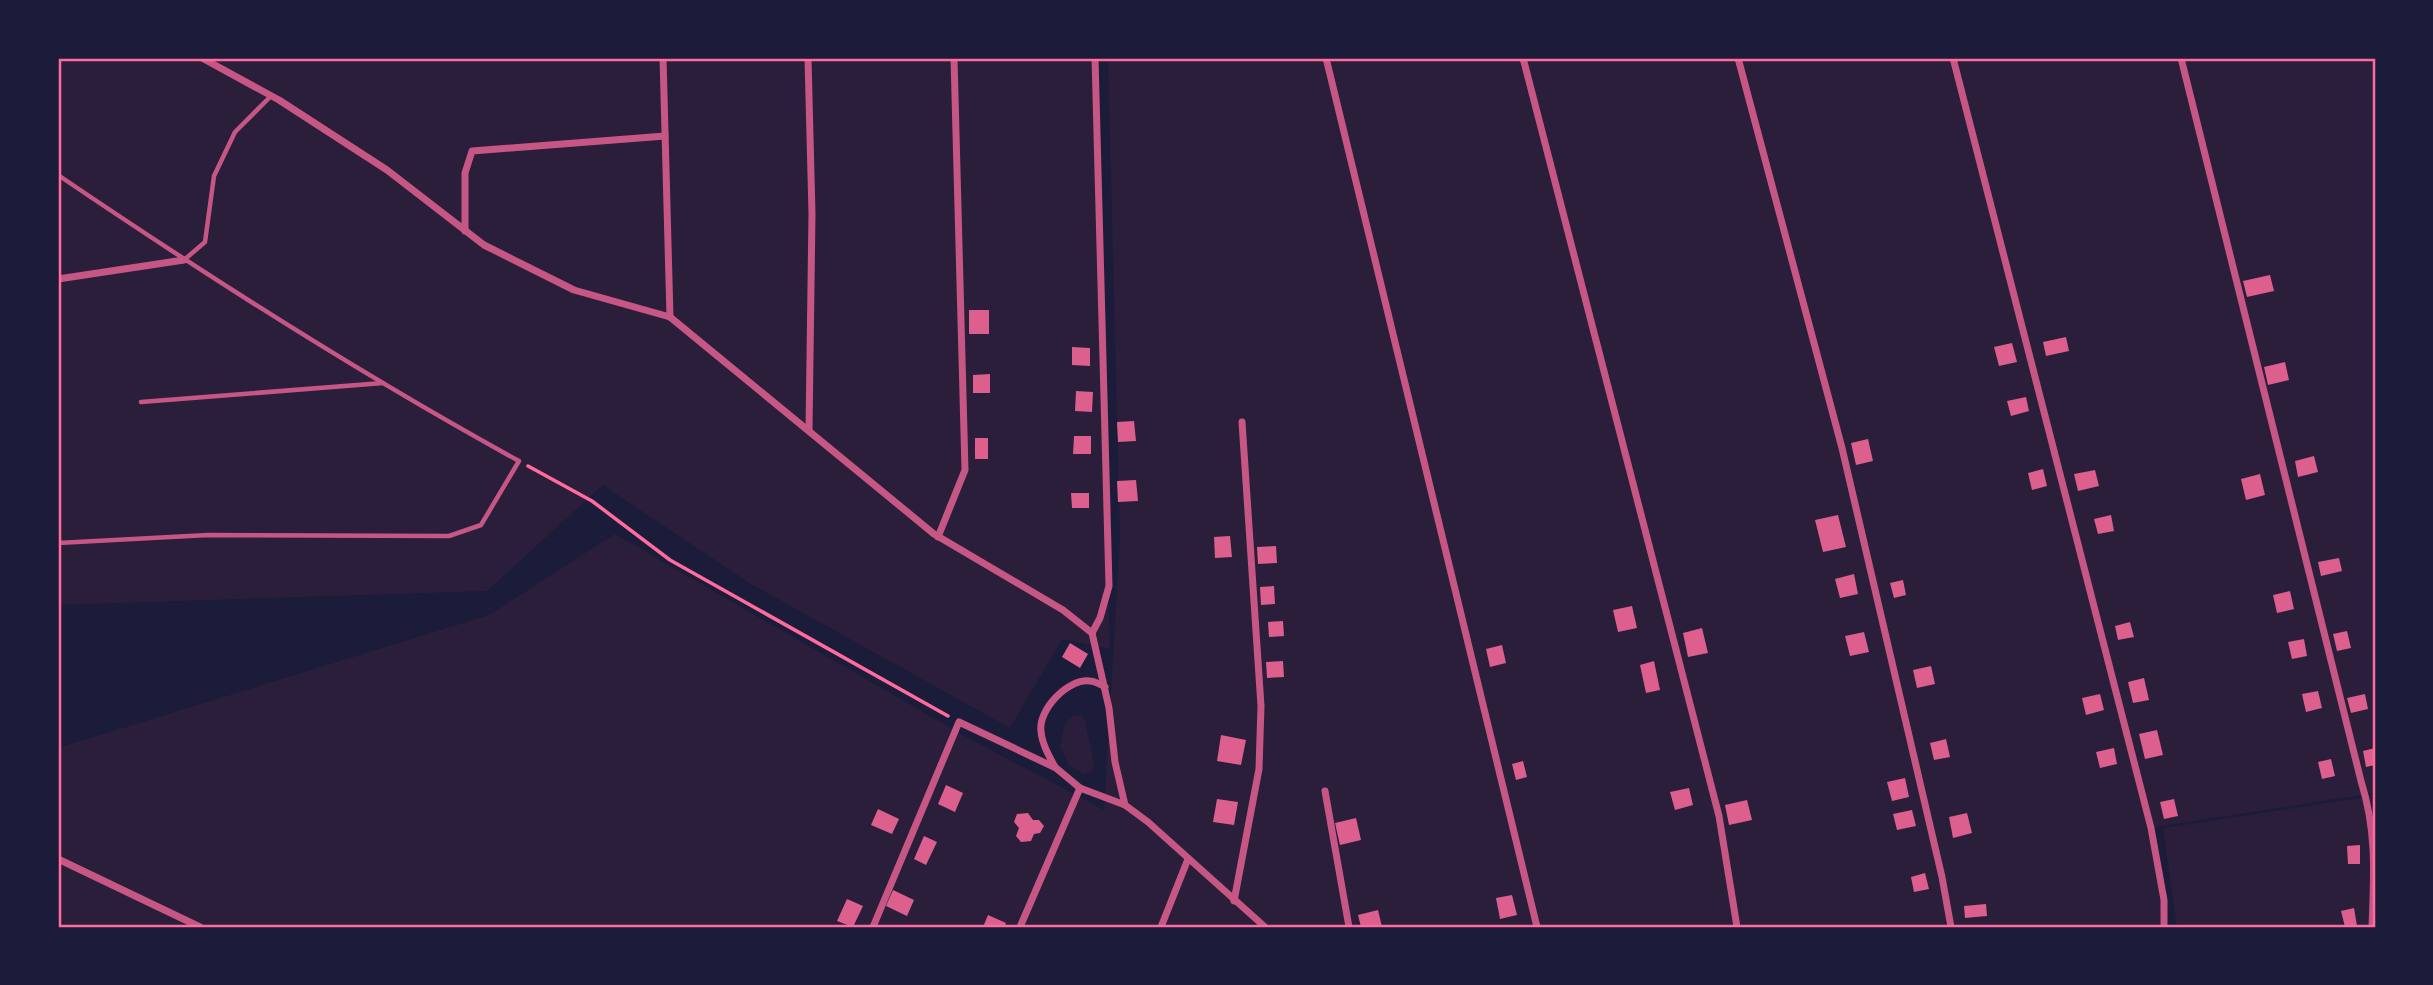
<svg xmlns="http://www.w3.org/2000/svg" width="2433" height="985" viewBox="0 0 2433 985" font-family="'Sofia Sans Condensed',sans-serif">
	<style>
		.green { fill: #2a1e3b }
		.building { fill: #dd5f8e }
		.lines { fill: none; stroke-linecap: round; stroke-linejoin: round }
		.path { stroke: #ff6b9d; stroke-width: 3.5 }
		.service { stroke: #c65784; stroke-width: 4.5 }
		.minor { stroke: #c65784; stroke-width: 7 }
		.neatline { fill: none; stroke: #ff6b9d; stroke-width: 2.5 }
	</style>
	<rect width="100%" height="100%" fill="#1b1b3a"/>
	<g class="green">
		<polygon points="58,58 1092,58 1110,649 1062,639 1010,728 751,584 603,485 487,591 58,605"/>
		<polygon points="1108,58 2375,58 2375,793 2149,828 2161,900 2160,927 58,927 58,748 489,615 615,534 961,734 1104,810 1120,538"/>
		<path d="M1076,715L1082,716L1085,721L1094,763L1093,771L1084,774L1069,765L1060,746C1063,734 1063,719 1076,715Z"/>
		<polygon points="2375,794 2375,927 2177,927 2163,828 2360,798"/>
	</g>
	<g class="building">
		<polygon points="2270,275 2274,291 2247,297 2243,281"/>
		<rect x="969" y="310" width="20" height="24"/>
		<polygon points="2066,337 2069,351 2046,356 2043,342"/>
		<polygon points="2012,343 2017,362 1999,366 1994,347"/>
		<polygon points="1072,347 1090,348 1090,366 1072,365"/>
		<polygon points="2285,362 2289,380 2268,385 2264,367"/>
		<polygon points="990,374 990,393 973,393 973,375"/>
		<polygon points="1076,391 1093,392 1092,412 1075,411"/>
		<polygon points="2026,397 2029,411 2011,416 2007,401"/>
		<polygon points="1134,421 1136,441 1118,442 1117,422"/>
		<polygon points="1074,436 1091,436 1091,454 1073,454"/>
		<rect x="975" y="438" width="13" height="21"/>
		<polygon points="1868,439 1873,461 1856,465 1851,443"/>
		<polygon points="2314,456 2318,472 2298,477 2295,461"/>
		<polygon points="2043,469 2047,486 2032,490 2028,473"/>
		<polygon points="2095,470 2099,486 2078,491 2074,474"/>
		<polygon points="2260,474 2265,495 2246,500 2241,479"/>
		<polygon points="1136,480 1138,501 1118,502 1117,481"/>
		<polygon points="1071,493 1089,493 1089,508 1072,508"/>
		<polygon points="1838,515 1846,547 1823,552 1815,520"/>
		<polygon points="2111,515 2114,531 2098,534 2094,519"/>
		<polygon points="1230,536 1232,557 1215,558 1214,537"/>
		<polygon points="1276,546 1277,563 1258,564 1257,547"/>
		<polygon points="2339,558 2342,571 2321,576 2318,562"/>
		<polygon points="1854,574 1858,594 1840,598 1835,579"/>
		<polygon points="1903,580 1906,595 1894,598 1890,583"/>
		<polygon points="1274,586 1275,604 1261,605 1260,587"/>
		<polygon points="2290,591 2294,609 2277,613 2273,595"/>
		<polygon points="1632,606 1637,628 1618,632 1613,610"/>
		<polygon points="1283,621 1284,636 1269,637 1268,622"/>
		<polygon points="2130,622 2134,637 2118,640 2115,626"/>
		<polygon points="1702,628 1708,653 1688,657 1683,633"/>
		<polygon points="2347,631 2351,648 2337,651 2333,634"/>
		<polygon points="1864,632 1869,652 1850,656 1845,636"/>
		<polygon points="2304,639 2307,656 2292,659 2288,642"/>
		<polygon points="1070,643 1088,654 1080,668 1062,657"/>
		<polygon points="1502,645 1506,663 1490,667 1486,649"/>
		<polygon points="1283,661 1284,677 1267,678 1266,662"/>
		<polygon points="1654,661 1660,690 1646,693 1640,665"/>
		<polygon points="1931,666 1935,684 1917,688 1913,670"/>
		<polygon points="2144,678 2149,700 2133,703 2128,682"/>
		<polygon points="2318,691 2322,708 2306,712 2302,694"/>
		<polygon points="2100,694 2104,710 2086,715 2082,698"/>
		<polygon points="2365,694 2368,709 2351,713 2347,698"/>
		<polygon points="2157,730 2163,755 2145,759 2139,734"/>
		<polygon points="1221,735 1246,740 1241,765 1217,761"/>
		<polygon points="1946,739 1950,757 1934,760 1930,743"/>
		<polygon points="2114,748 2117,764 2100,768 2096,752"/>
		<polygon points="2375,748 2375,765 2366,767 2363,751"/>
		<polygon points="2331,759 2335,776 2322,779 2318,762"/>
		<polygon points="1523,761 1527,777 1516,780 1512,764"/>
		<polygon points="1905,778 1909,797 1892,801 1887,782"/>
		<polygon points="946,785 963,793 955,812 938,804"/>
		<polygon points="1689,788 1693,805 1675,810 1670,792"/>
		<polygon points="1217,799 1238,802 1234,825 1213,822"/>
		<polygon points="2174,799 2178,816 2164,819 2160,802"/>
		<polygon points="1747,800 1752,820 1729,825 1725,805"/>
		<polygon points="878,809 899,819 892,834 871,825"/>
		<polygon points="1912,810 1916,826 1897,830 1893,814"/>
		<polygon points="1028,813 1033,820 1039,820 1044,826 1040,833 1034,834 1031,841 1021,842 1016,836 1019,828 1014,822 1017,814"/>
		<polygon points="1967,813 1972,833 1953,838 1949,817"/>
		<polygon points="1356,818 1361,840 1340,845 1335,823"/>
		<polygon points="924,836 937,842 926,865 914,859"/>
		<polygon points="2360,845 2360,864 2348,864 2347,846"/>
		<polygon points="1925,873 1929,889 1914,892 1911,877"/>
		<polygon points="893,890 914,900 907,916 886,906"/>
		<polygon points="1512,895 1517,915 1500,919 1496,898"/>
		<polygon points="847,899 863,906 853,927 837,921"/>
		<polygon points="1986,904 1987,916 1965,918 1964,906"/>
		<polygon points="2354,908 2357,926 2345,927 2341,911"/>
		<polygon points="1378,910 1382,927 1361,927 1358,915"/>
		<polygon points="988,915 1006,923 1004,927 983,927"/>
	</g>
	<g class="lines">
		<polyline class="path" points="528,466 592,501 670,560 948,716"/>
		<g class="service">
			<path d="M58,175C207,276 360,374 519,461L481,525L449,536L208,535L58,543"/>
			<polyline points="184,260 205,242 214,176 235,132 271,96"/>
			<polyline points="141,402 383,383"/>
		</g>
		<g class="minor">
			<polyline points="202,58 279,100 387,170 484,245 574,290 670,317 934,534 1063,610 1092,633 1109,708 1115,762 1125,805 1148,822 1265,927"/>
			<polyline points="663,58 670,317"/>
			<polyline points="808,58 812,214 809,430"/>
			<polyline points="1326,58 1537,927"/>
			<polyline points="1523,58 1719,816 1737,927"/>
			<polyline points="1738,58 1842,448 1942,877 1951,927"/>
			<polyline points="1953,58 2151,828 2164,900 2164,927"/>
			<path d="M2181,58L2361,781C2377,832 2374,875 2372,927"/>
			<polyline points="465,231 465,173 472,151 665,136"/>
			<polyline points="58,279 184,260"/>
			<polyline points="938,537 965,470 954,58"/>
			<polyline points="1092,633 1100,618 1109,586 1095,58"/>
			<path d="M1055,767C1049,756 1042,744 1041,731C1038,710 1068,678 1090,681C1095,681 1101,685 1105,687"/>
			<polyline points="1325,791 1349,927"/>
			<polyline points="58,859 200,927"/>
			<polyline points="1234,901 1259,769 1261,706 1242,422"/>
			<polyline points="873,927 959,722 1056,768 1080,788"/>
			<polyline points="1020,927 1080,788 1125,805"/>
			<polyline points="1161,927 1188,859"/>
		</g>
	</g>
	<rect width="2433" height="985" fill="none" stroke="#1b1b3a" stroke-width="119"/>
	<rect x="60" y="60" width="2314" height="866" class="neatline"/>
</svg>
